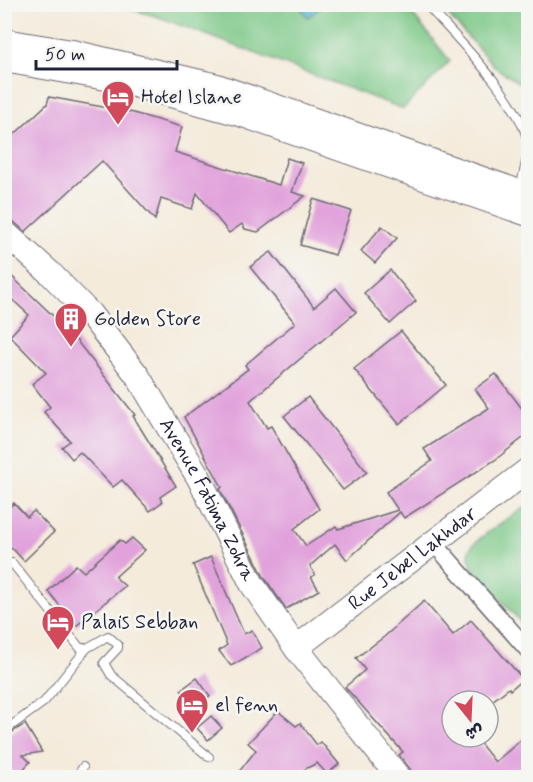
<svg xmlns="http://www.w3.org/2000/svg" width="533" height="782" viewBox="0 0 533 782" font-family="Mynerve,'Playpen Sans Arabic',sans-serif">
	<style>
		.green { fill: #7bc887; stroke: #4e7561; stroke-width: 1.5 }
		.water { fill: #4eb6cc; stroke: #386c84; stroke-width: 1.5 }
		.building { fill: #e1a1db }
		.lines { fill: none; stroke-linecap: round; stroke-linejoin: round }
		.lane-casing { stroke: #6c6873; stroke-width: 10 }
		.street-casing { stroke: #6c6873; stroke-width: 19 }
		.secondary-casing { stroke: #6c6873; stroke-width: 26 }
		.lane { stroke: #fff; stroke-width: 8 }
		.street { stroke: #fff; stroke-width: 16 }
		.secondary { stroke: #fff; stroke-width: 24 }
		.labels { text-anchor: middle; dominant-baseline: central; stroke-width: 5; stroke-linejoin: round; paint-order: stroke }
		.poi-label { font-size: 20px; fill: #22223b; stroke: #f6f6f2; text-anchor: start }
		.street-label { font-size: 20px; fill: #22223b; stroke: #f6f6f2 }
	</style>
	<rect width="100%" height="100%" fill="#f6f6f2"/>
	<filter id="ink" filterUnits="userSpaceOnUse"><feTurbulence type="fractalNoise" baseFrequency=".0167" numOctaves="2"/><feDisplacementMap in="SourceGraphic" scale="12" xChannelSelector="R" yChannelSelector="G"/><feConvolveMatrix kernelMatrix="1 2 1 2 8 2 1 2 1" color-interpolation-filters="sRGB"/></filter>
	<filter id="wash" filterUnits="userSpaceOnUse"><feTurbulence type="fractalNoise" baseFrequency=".008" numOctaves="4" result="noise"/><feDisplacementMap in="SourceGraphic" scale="24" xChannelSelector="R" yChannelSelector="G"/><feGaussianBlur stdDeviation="1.35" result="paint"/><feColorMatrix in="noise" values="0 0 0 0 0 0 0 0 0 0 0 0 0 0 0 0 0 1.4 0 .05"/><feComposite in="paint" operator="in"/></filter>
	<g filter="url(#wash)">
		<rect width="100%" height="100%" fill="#f4ebdb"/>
		<g class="green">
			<polygon points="115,5 405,5 450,61 403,109 156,16"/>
			<polygon points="439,5 528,5 528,89 496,68"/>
			<path d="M528,505V630L473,569C471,564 468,558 469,551C472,540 517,513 528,505Z"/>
		</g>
		<polygon class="water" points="298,5 324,5 308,17"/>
		<g id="blocks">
			<g class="building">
				<polygon points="49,97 130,112 182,127 175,152 279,185 287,158 302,163 292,192 305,196 258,232 245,229 242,224 229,233 197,193 192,209 161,199 155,220 102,161 25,232 13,221 4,217 4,144 47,104"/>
				<polygon points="313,199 351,211 335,255 300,245"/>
				<polygon points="382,226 397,238 375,263 361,251"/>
				<polygon points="271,252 314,307 336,288 356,312 250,401 267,428 271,426 319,509 294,529 306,546 336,526 338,529 398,510 386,492 432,461 424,449 489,408 475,389 496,374 523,410 528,406 528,434 495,460 404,518 400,512 347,560 335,544 310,566 315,575 311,577 319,590 286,609 264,577 220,489 222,487 184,417 248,369 245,365 295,323 250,267"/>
				<polygon points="4,269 69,331 135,415 133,416 176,486 160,497 162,502 150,511 122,480 113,487 80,452 72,459 62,447 70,441 44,412 50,407 32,384 46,373 10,336 29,315 4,292"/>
				<polygon points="390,270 416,301 390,324 364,293"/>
				<polygon points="401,331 446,385 399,424 354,369"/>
				<polygon points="308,397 367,472 343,490 284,416"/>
				<polygon points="14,503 27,517 34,511 54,532 24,561 12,548 4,555 4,512"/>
				<polygon points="132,538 145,550 115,577 125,586 76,626 48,591 76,565 84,572 120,540 125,544"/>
				<polygon points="211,557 244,634 252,630 262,648 231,666 219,651 227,645 193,565"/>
				<polygon points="424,601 453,635 471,620 523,679 510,690 509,688 492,701 452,701 452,737 475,737 495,762 528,734 528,777 414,777 410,769 399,755 403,752 345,687 365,670 356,658 384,637"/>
				<polygon points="197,678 210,696 194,707 181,690"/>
				<polygon points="278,711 296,726 300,723 317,745 321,742 339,764 327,774 317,763 290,777 235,777 256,750 248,743"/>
				<polygon points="211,716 222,728 208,740 197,728"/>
				<polygon points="25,724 42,752 23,755 30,762 16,777 4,762 4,737"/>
			</g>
		</g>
	</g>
	<g filter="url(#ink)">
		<use href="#blocks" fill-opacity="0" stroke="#6c6873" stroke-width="1.5"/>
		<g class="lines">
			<g class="lane-casing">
				<g id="lane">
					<path d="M426,4C457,39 519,99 528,142"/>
					<polyline points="520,189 528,154"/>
					<polyline points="4,564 12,563 80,648 87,648 108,636 118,645 118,648 104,663 111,675 209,757"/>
					<polyline points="4,731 44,702 87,648"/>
					<polyline points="76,778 83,767"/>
				</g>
			</g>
			<g class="street-casing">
				<polyline id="street" points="433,542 528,650"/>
			</g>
			<g class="secondary-casing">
				<g id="secondary">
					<polyline points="4,41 72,52 217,86 528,195"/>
					<polyline points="4,60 112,79 240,114 528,214"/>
					<path id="s1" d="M4,232L50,273L90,314L137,375L199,478L252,584L296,648L399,778"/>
					<path id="s2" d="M296,648L528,470"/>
				</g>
			</g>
			<use href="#lane" class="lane"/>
			<use href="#street" class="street"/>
			<use href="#secondary" class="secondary"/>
		</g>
	</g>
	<defs>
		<g id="hotel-pin" transform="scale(1.725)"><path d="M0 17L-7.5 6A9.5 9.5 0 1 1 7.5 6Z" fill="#d1495b" stroke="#f6f6f2"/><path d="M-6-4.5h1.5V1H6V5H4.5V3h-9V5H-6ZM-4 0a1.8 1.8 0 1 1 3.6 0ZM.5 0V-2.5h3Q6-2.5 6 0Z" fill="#fff"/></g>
		<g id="building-pin" transform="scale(1.725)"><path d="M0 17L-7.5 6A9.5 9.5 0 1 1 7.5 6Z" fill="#d1495b" stroke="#f6f6f2"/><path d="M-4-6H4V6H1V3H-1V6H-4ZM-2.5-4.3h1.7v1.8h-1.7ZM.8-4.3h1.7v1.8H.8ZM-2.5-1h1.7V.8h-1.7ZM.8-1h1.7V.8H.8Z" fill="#fff"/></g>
	</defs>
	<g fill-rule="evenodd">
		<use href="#hotel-pin" x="118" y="97"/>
		<use href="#building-pin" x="71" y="319"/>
		<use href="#hotel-pin" x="58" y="622"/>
		<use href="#hotel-pin" x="192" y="705"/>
	</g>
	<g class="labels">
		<g class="poi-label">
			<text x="141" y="97">Hotel Islane</text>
			<text x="94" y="319">Golden Store</text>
			<text x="81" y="622">Palais Sebban</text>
			<text x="215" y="705">el fenn</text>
		</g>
		<g class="street-label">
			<text stroke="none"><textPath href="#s1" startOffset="339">Avenue Fatima Zohra</textPath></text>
			<text stroke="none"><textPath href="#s2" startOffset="147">Rue Jebel Lakhdar</textPath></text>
		</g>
	</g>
	<rect width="533" height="782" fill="none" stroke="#f6f6f2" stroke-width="24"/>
	<g transform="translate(470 719) rotate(162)"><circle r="28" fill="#f6f6f2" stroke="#a1a1a9" stroke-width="1.5"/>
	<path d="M0-4.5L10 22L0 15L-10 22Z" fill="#d1495b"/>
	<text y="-9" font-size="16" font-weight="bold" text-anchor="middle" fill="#22223b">ش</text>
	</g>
	<path d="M36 60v9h141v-9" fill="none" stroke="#22223b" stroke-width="3"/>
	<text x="45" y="60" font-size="18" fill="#22223b" stroke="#f6f6f2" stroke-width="4.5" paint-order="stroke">50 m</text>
</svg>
